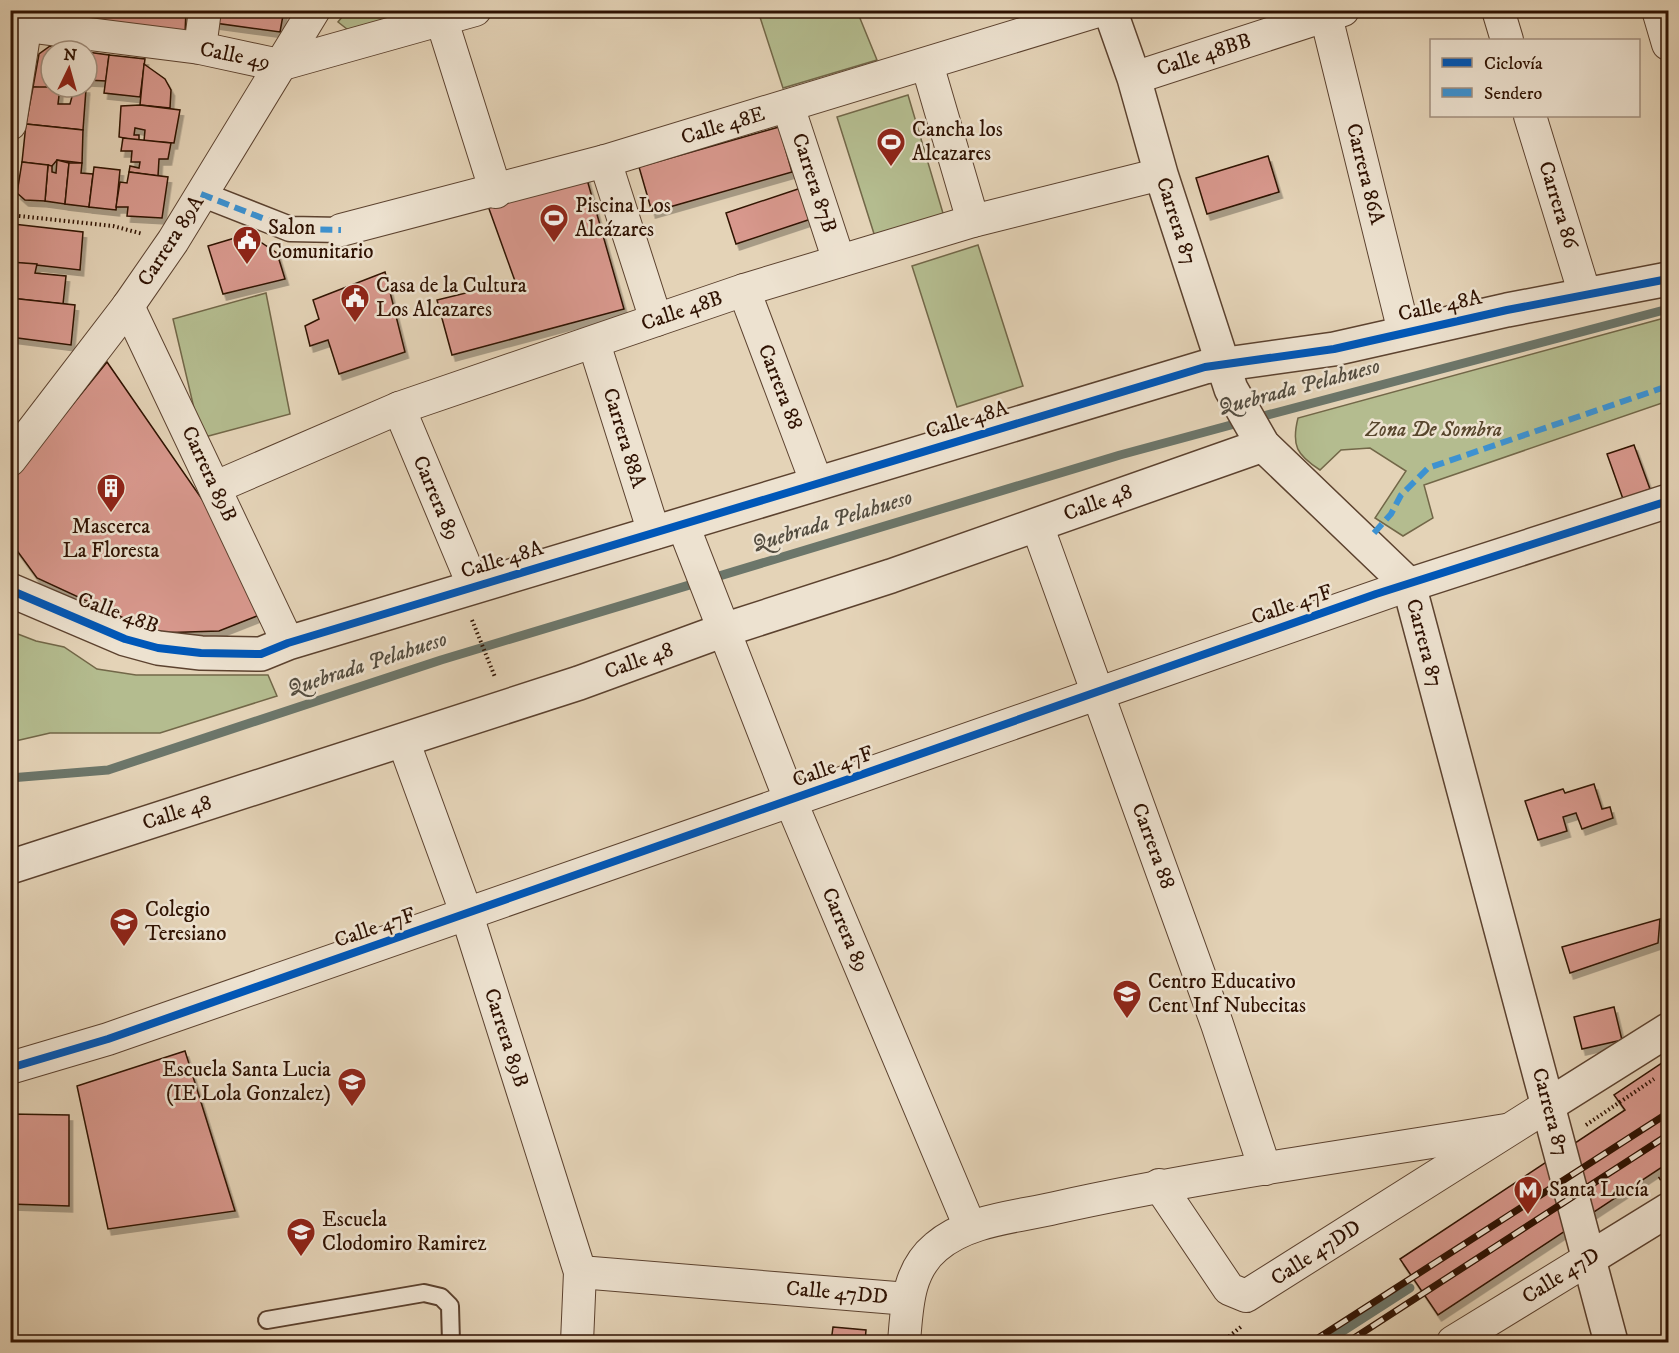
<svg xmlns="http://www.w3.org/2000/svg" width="1679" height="1353" viewBox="0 0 1679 1353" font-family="'IM FELL DW Pica',serif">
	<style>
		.green { fill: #b4bc8f; stroke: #726748; stroke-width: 1.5 }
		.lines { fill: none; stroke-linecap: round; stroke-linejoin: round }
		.stream { stroke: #6c766a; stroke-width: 9 }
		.building { fill: #d8988d; stroke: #2f1202; stroke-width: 1.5; filter: url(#shadow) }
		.service-casing { stroke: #5c422f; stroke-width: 20 }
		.pedestrian-casing { stroke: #5c422f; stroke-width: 27 }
		.minor-casing { stroke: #5c422f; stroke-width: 34 }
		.tertiary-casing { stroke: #5c422f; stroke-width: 36 }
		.path { stroke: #2f1202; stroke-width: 4; stroke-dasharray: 1.5 3; stroke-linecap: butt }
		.service { stroke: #ede2d0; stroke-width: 16 }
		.pedestrian { stroke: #ede2d0; stroke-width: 24 }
		.minor { stroke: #ede2d0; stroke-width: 32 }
		.tertiary { stroke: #ede2d0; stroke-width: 33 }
		.rail-casing { stroke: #2f1202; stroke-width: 7 }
		.rail { stroke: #ede2d0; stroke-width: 4.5; stroke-dasharray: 14; stroke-linecap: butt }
		.quiet { stroke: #3d92d1; stroke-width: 6; stroke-dasharray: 12 6; stroke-linecap: butt }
		.cycleway-casing { stroke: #ede2d0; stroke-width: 11 }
		.cycleway { stroke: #0057b8; stroke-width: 8 }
		.labels { text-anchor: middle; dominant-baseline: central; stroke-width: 5; stroke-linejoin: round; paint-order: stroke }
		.street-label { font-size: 21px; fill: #2f1202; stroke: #ede2d0 }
		.poi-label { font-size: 21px; fill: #2f1202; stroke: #ede2d0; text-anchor: start }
		.park-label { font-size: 21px; font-style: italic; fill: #57452c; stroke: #ede2d0 }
		.water-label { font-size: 22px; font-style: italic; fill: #534c3f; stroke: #ede2d0 }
	</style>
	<defs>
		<filter id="shadow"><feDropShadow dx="3.5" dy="6" stdDeviation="0" flood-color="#0004"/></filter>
	</defs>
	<rect width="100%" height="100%" fill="#e4d3b7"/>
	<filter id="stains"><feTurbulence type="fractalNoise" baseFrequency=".00333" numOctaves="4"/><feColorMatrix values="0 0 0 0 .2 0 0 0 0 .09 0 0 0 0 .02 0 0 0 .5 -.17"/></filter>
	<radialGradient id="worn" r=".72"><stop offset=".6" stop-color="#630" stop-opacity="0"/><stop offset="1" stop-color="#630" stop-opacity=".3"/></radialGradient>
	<g class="green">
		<polygon points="347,11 432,11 357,37 338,22"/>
		<polygon points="758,11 857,11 877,60 783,88"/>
		<polygon points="908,95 945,220 876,240 837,117"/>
		<polygon points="978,245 1023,386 957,407 912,266"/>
		<polygon points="266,293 290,414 201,438 173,319"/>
		<path d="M1668,317V401L1424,485L1433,518L1403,536L1375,518L1406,471L1370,448L1341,450L1320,470C1297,455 1291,446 1298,418Z"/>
		<polygon points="10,631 36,641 64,647 97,669 136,675 268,675 277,696 160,733 50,733 11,742"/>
	</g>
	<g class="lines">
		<g class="stream">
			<polyline points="1256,418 1668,309"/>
			<polyline points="10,778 108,770 441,660 1120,455 1242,422"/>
			<polyline points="1326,1342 1410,1288"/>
		</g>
	</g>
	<g class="building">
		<polygon points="45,10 186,10 185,34 44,14"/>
		<polygon points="217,10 284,10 280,32 215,23"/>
		<polygon points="50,46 67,48 67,51 51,51 52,89 33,87 39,54"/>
		<polygon points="87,52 109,55 106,81 87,80"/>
		<polygon points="109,55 145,59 140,97 104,93"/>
		<polygon points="144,64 165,79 171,90 170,108 140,105"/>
		<polygon points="33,87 60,87 58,104 70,104 74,89 86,89 83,130 26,124"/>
		<polygon points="60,87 86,87 86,89 74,89"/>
		<polygon points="140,105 180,110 174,143 144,141 145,130 135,128 134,135 139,135 139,141 119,137 121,106"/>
		<polygon points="26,124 83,130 82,163 57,160 52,166 22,162"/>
		<polygon points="779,127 792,172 652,212 639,167"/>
		<polygon points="123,138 171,143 168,159 159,159 158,176 129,172 130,166 139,168 140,162 131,162 132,151 121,151"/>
		<polygon points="1268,156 1279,192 1207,214 1196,178"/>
		<polygon points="57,160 69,163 65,204 45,201 48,165 52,166 52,172 56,173"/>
		<polygon points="22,162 48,165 45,201 25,200 17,193"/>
		<polygon points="69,163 82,163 81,173 93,174 89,207 65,204"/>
		<polygon points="94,167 120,170 116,210 89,207"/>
		<polygon points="129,172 168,177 162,218 127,216 128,207 116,207 120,182 127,183"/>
		<polygon points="586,176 624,309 452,355 437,300 515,281 488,206"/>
		<polygon points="804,187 814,218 736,244 726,213"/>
		<polygon points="13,224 83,232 80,270 10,262"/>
		<polygon points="255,232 259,241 277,253 285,279 223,294 208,246"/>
		<polygon points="10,262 37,264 35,273 66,276 63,304 10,298"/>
		<polygon points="385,272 405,352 339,374 328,340 310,346 305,326 319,319 313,300"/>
		<polygon points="10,298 75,305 71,345 10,337"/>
		<polygon points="107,362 224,531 262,614 219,631 156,633 37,578 10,541 10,482"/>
		<polygon points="1634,445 1650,489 1623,499 1607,454"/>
		<polygon points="1594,784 1602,809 1610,807 1613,818 1582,829 1576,813 1563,817 1567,831 1538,840 1525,801 1563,789 1565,793"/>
		<polygon points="1660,919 1658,943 1570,973 1562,947"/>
		<polygon points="1614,1007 1622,1040 1582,1049 1574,1017"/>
		<polygon points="185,1051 235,1211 108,1229 77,1086"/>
		<polygon points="1668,1059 1668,1170 1665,1165 1438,1315 1400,1259 1625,1110 1614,1095"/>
		<polygon points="10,1114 69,1115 69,1206 10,1204"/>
		<polygon points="833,1327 866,1330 865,1342 831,1342"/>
	</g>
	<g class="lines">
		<g class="service-casing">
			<polyline id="service" points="267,1320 424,1293 441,1297 450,1306 451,1342"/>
		</g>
		<g class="pedestrian-casing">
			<polyline id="pedestrian" points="201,194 290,229 341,230"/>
		</g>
		<g class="minor-casing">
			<g id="minor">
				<polyline points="1498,10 1507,40"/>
				<polyline points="1658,10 1668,44"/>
				<polyline points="1326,16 1404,332"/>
				<polyline points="442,21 496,192"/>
				<polyline points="26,26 200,48 279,65 475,10"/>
				<polyline points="200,48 205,10"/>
				<polyline points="927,64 973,221"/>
				<polyline points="1134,78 1343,10"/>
				<polyline points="788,106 839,261"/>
				<polyline points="1530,116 1585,295"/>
				<polyline points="10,124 28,10"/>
				<polyline points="605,161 656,320"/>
				<polyline points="341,230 605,161 1101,10"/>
				<polyline points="744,290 817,484"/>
				<polyline points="128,306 288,643"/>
				<polyline points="594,343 654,533"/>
				<polyline points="399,408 474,587"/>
				<polyline points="10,460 128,306 173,241 314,10"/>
				<polyline points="216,487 399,408 744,290 973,221 1161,174"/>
				<polyline points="683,525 791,802 970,1227"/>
				<polyline points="1037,525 1217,1024 1265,1169"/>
				<polyline points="403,740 467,915 580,1272 577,1342"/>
				<polyline points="10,1068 108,1039 1409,585"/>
				<polyline points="1159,1185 1229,1289 1246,1296 1547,1106"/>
				<polyline points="580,1272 908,1299"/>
				<path d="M904,1342C907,1308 907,1271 936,1247C967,1220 1016,1217 1055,1208C1204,1175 1355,1155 1506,1130"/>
				<polyline points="1453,1342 1590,1258"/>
			</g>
		</g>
		<g class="tertiary-casing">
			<g id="tertiary">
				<polyline points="1110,10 1134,78 1161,174 1231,389 1263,445 1409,585 1611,1342"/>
				<polyline points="1409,585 1668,501"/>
				<polyline points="10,590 125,639 158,648 201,653 261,654 288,643 1205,367 1334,349 1507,310 1668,279"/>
				<polyline points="10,867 579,683 724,630 891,576 1263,445"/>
				<polyline points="1547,1106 1668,1030"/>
				<polyline points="1590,1258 1668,1210"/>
			</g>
		</g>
		<g class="path">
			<polyline points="10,215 113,226 143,234"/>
			<polyline points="472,620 495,677"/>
			<polyline points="1586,1125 1654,1079"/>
			<polyline points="1659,1179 1668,1173"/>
			<polyline points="1222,1342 1242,1326"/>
		</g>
		<use href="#service" class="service"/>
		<use href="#pedestrian" class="pedestrian"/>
		<use href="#minor" class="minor"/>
		<use href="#tertiary" class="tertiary"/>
		<g class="rail-casing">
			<g id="rail">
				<polyline points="1312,1342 1668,1113"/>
				<polyline points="1348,1342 1668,1135"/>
			</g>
		</g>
		<use href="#rail" class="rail"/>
		<g class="quiet">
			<polyline points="201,194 290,229 341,230"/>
			<polyline points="1374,533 1391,514 1401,495 1428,468 1668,386"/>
		</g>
		<g class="cycleway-casing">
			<g id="cycleway">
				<polyline points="10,590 125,639 158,648 201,653 261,654 288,643 1205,367 1334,349 1507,310 1668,279"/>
				<polyline points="10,1068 108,1039 1376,594 1668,501"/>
			</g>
		</g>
		<use href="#cycleway" class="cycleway"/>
	</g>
	<defs>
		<g id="stadium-pin" transform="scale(1.5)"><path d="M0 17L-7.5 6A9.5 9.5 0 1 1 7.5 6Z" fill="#8f2418" stroke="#ede2d0"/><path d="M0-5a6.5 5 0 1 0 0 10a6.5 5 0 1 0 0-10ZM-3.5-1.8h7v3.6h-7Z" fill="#fff"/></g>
		<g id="civic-pin" transform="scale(1.5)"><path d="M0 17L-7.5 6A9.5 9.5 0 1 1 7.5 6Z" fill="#8f2418" stroke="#ede2d0"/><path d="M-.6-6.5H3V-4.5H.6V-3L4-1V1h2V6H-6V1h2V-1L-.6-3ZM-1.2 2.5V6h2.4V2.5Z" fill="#fff"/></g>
		<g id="building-pin" transform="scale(1.5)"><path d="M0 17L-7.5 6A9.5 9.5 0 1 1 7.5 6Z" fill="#8f2418" stroke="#ede2d0"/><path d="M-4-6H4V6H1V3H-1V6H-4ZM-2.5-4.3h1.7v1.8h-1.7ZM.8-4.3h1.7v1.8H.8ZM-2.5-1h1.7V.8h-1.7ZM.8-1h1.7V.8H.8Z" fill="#fff"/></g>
		<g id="school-pin" transform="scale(1.5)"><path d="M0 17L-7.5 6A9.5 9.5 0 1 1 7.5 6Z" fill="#8f2418" stroke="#ede2d0"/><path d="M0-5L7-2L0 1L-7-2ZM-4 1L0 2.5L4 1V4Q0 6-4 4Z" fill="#fff"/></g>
		<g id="metro-pin" transform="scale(1.5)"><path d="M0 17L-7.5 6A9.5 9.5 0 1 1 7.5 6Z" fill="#8f2418" stroke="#ede2d0"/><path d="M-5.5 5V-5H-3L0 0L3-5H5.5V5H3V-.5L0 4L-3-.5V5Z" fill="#fff"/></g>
	</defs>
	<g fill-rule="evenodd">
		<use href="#stadium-pin" x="891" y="142"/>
		<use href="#stadium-pin" x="554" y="218"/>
		<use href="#civic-pin" x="247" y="240"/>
		<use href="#civic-pin" x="355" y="298"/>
		<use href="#building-pin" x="111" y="488"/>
		<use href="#school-pin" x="124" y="922"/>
		<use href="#school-pin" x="1127" y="994"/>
		<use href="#school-pin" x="352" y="1082"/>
		<use href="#metro-pin" x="1528" y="1190"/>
		<use href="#school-pin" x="301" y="1232"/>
	</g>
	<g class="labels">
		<g class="street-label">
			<text transform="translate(1204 55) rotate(-18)">Calle 48BB</text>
			<text transform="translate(235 56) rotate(11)">Calle 49</text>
			<text transform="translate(723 126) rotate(-17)">Calle 48E</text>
			<text transform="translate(1365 174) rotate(76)">Carrera 86A</text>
			<text transform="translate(814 183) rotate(72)">Carrera 87B</text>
			<text transform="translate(1558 205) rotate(73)">Carrera 86</text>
			<text transform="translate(1176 221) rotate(72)">Carrera 87</text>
			<text transform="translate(171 241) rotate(-57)">Carrera 89A</text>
			<text transform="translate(1440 306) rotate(-12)">Calle 48A</text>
			<text transform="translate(682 311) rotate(-19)">Calle 48B</text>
			<text transform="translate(780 387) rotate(69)">Carrera 88</text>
			<text transform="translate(967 420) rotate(-17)">Calle 48A</text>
			<text transform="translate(624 438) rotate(73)">Carrera 88A</text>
			<text transform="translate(209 474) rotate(65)">Carrera 89B</text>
			<text transform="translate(436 498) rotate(67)">Carrera 89</text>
			<text transform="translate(1098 503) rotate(-20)">Calle 48</text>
			<text transform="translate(502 560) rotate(-17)">Calle 48A</text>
			<text transform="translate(1292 605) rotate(-19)">Calle 47F</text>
			<text transform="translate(118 613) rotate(20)">Calle 48B</text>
			<text transform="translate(1424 643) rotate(75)">Carrera 87</text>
			<text transform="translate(639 661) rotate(-20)">Calle 48</text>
			<text transform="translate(833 767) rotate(-20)">Calle 47F</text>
			<text transform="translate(177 813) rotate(-18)">Calle 48</text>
			<text transform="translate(1153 846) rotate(70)">Carrera 88</text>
			<text transform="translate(375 928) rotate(-19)">Calle 47F</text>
			<text transform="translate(845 930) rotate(67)">Carrera 89</text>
			<text transform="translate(506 1038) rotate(72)">Carrera 89B</text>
			<text transform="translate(1550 1112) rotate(75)">Carrera 87</text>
			<text transform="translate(1316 1253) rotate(-33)">Calle 47DD</text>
			<text transform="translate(1561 1276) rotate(-32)">Calle 47D</text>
			<text transform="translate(837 1293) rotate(5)">Calle 47DD</text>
		</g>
		<g class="poi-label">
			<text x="912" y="130">Cancha los<tspan x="912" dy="24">Alcazares</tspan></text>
			<text x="575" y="206">Piscina Los<tspan x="575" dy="24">Alcázares</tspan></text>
			<text x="268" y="228">Salon<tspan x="268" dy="24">Comunitario</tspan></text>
			<text x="376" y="286">Casa de la Cultura<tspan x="376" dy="24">Los Alcazares</tspan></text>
			<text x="111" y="527" text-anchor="middle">Mascerca<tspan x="111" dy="24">La Floresta</tspan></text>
			<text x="145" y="910">Colegio<tspan x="145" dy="24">Teresiano</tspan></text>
			<text x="1148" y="982">Centro Educativo<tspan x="1148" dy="24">Cent Inf Nubecitas</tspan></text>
			<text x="331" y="1070" text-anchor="end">Escuela Santa Lucia<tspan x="331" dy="24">(IE Lola Gonzalez)</tspan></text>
			<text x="1549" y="1190">Santa Lucía</text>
			<text x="322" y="1220">Escuela<tspan x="322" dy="24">Clodomiro Ramirez</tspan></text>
		</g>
		<g class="park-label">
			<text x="1434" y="430">Zona De Sombra</text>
		</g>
		<g class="water-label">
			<text transform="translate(1299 387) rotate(-15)">Quebrada Pelahueso</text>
			<text transform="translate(832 521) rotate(-17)">Quebrada Pelahueso</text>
			<text transform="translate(367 664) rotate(-18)">Quebrada Pelahueso</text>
		</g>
	</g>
	<rect width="1679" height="1353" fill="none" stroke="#e4d3b7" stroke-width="36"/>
	<rect x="12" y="12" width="1655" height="1329" fill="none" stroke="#2f1202" stroke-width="3"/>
	<rect x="18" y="18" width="1643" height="1317" fill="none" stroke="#2f1202" stroke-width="1.5"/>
	<rect x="1430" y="39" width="210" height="78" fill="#ede2d0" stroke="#a18f7e" stroke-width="1.5"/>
	<rect x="1442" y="58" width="30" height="9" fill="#0057b8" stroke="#a18f7e" stroke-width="1.5"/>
	<text x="1484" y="69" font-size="18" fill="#2f1202">Ciclovía</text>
	<rect x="1442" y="88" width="30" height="9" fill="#3d92d1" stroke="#a18f7e" stroke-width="1.5"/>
	<text x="1484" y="99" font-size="18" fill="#2f1202">Sendero</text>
	<g transform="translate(69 69) rotate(5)"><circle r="28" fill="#ede2d0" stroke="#a18f7e" stroke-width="1.5"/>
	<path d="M0-4.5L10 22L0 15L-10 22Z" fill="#8f2418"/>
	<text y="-9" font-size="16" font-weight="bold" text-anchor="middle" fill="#2f1202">N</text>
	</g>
	<rect width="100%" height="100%" filter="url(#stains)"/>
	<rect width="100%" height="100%" fill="url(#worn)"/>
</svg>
